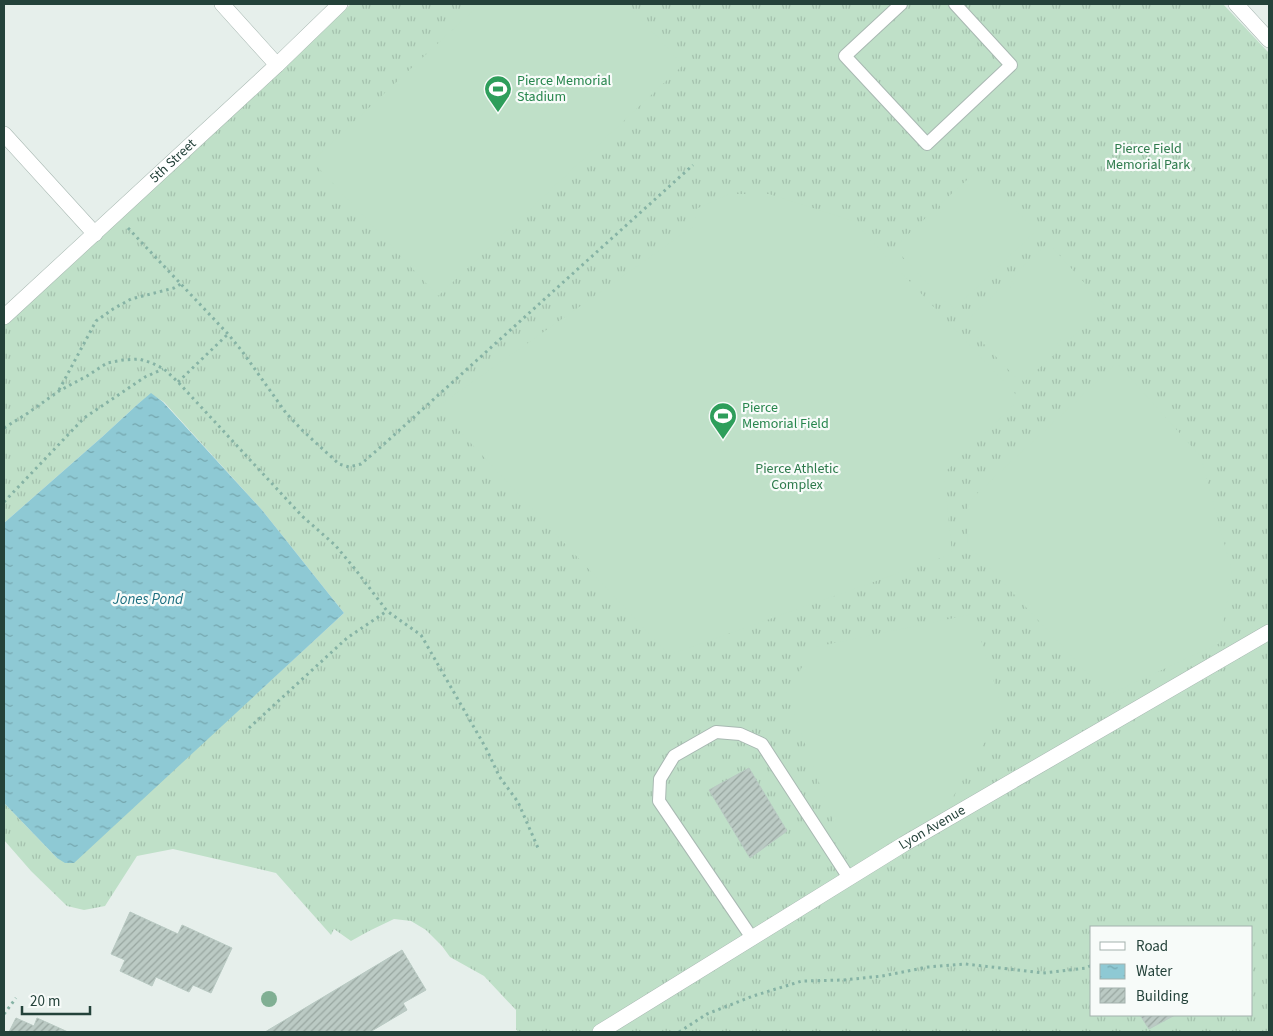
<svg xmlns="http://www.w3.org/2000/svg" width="1273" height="1036" viewBox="0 0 1273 1036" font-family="'Source Sans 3',sans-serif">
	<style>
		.grass { fill: url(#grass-tufts); fill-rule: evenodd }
		.pitch { fill: #bfe0c8 }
		.water { fill: url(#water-ripples) }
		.building { fill: url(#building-hatch); stroke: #b8c9c2 }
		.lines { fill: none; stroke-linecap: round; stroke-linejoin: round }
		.service-casing { stroke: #a8b8b2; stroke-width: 14 }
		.minor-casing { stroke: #a8b8b2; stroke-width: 16 }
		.tertiary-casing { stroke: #a8b8b2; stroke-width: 16 }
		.path { stroke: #86b3a5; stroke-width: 3; stroke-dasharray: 2.5 4; stroke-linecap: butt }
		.service { stroke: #fff; stroke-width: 12 }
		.minor { stroke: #fff; stroke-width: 15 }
		.tertiary { stroke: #fff; stroke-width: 15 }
		.tree { fill: #80af93 }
		.labels { text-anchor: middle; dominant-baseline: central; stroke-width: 4.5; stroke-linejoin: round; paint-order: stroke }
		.leisure-label { font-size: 14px; fill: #27864d; stroke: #f7fbf9; text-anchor: start }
		.park-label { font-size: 14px; fill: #2d7a4b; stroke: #f7fbf9 }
		.street-label { font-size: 14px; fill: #24423a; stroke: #f7fbf9 }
		.water-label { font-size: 15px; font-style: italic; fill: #1c6f80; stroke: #f7fbf9 }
	</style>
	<defs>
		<pattern id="grass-tufts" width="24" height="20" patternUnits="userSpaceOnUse" patternTransform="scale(1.25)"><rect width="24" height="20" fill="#bfe0c8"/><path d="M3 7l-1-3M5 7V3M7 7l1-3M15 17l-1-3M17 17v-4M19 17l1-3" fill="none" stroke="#a4c1ad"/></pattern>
		<pattern id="water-ripples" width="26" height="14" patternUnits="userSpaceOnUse" patternTransform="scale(1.25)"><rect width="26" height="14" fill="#8ec9d4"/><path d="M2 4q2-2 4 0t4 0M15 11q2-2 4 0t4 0" fill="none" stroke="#74a5ad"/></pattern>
		<pattern id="building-hatch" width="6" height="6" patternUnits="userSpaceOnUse" patternTransform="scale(1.25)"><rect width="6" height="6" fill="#bbcac4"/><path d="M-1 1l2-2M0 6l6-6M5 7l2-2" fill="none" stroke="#98a6a0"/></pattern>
	</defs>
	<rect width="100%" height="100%" fill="#e6efeb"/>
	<path class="grass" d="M351,4H1223L1269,53V1032H518L516,1029V1010L484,976L450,957L442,946L426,930L411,921L394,919L369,931L351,941L334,929L331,935L276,873L173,849L137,856L105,906L84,910L67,906L31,871L4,840V803L57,858L255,695L344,613L262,510L164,402L151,394L139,403L102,437L4,523V323L291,61ZM1092,927H1252V1015H1092Z"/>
	<g class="pitch">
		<polygon points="480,4 627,4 683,65 438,296 312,161"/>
		<polygon points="977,171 981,175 982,174 1032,227 1031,228 1035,232 998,267 994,263 987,269 991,274 954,309 950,304 948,305 898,252 899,251 895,247 932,212 937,216 943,210 939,205"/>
		<polygon points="729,194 769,194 853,221 1020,399 944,473 952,554 669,655 437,407 694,226 698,208"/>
		<polygon points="1047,244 1051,249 1053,248 1106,307 1068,341 1064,337 1057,343 1061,348 1024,382 1020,378 1018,380 968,327 970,325 966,321 1003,286 1007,290 1014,284 1010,279"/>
		<polygon points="1117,363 1201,457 1232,572 1220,643 1108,695 967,544 968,502"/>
		<polygon points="973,614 1003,711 946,809 850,867 786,692 815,647"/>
	</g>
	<polygon class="water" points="151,393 163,402 262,510 344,613 74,863 65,863 57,858 4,803 4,523 102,437 139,403"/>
	<g class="building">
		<polygon points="749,768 787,831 750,858 709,790"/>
		<polygon points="130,912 178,934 182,925 232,948 211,993 193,985 189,992 156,977 152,986 120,971 125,960 111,954"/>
		<polygon points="402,950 426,990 403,1003 407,1010 370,1032 265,1032"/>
		<polygon points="1140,1015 1175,1015 1149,1029"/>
		<polygon points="16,1018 34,1026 37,1018 68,1032 9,1032"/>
	</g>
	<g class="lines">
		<g class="service-casing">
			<g id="service">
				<polyline points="901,4 845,56 927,144 1011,65 955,4"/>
				<polyline points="752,938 659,801 660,779 674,756 716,732 740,734 762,744 849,878"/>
			</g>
		</g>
		<g class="minor-casing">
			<g id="minor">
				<polyline points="222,4 277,65"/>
				<polyline points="1236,4 1269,40"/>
				<polyline points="4,134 95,234"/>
				<path id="s1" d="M4,317L277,65L340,4"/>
			</g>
		</g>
		<g class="tertiary-casing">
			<g id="tertiary">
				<path id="s2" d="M600,1032L904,844L1269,632"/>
			</g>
		</g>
		<g class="path">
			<polyline points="128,228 228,334 242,351 286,413 303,431 339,464 349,467 361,464 383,445 693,165"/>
			<polyline points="178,382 228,334"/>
			<polyline points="59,390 96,321 113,309 131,299 174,288 181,284"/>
			<polyline points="4,428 28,413 59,391 87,376 107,363 123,360 139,359 152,363 164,369 178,382 302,516 335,545 355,569 387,611 421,635 487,750 499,776 518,802 538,848"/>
			<polyline points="4,502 84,418 145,377 163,369"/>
			<polyline points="249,728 347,638 387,611"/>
			<polyline points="4,1014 16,998"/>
			<polyline points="679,1032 707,1014 753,996 802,981 844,980 882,976 928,967 965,964 1043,973 1086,968 1092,965"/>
		</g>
		<use href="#service" class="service"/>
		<use href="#minor" class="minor"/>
		<use href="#tertiary" class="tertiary"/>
	</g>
	<circle class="tree" cx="269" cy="999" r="8"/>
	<defs>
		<g id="stadium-pin" transform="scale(1.4375)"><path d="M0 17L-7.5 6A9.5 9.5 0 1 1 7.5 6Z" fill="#2e9e5b" stroke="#f7fbf9"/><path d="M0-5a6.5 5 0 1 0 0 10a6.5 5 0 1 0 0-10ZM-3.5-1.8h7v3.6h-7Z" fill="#fff"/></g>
	</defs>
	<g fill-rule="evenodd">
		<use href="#stadium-pin" x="498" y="89"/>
		<use href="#stadium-pin" x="723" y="416"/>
	</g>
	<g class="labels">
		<g class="leisure-label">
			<text x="517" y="81">Pierce Memorial<tspan x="517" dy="16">Stadium</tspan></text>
			<text x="742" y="408">Pierce<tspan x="742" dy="16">Memorial Field</tspan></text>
		</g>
		<g class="park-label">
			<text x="1148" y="149">Pierce Field<tspan x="1148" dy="16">Memorial Park</tspan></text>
			<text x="797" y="469">Pierce Athletic<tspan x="797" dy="16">Complex</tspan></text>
		</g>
		<g class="street-label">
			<text stroke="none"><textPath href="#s1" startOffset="230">5th Street</textPath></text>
			<text stroke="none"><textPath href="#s2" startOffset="390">Lyon Avenue</textPath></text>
		</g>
		<g class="water-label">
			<text x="148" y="599">Jones Pond</text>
		</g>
	</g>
	<rect width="1273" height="1036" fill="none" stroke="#24423a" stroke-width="10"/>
	<rect x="1090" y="926" width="162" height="90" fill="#f7fbf9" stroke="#a3b1ad"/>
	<rect x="1100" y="942" width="25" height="8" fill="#ffffff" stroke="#a3b1ad"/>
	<text x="1136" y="951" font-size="15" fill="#24423a">Road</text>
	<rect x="1100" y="964" width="25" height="15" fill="url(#water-ripples)" stroke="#a3b1ad"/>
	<text x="1136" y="976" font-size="15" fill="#24423a">Water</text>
	<rect x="1100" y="988" width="25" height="15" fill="url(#building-hatch)" stroke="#a3b1ad"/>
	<text x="1136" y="1001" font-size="15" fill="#24423a">Building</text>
	<path d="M22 1006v8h68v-8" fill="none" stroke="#24423a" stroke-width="2.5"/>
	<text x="30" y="1006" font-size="15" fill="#24423a" stroke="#f7fbf9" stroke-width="4" paint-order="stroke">20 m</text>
</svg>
